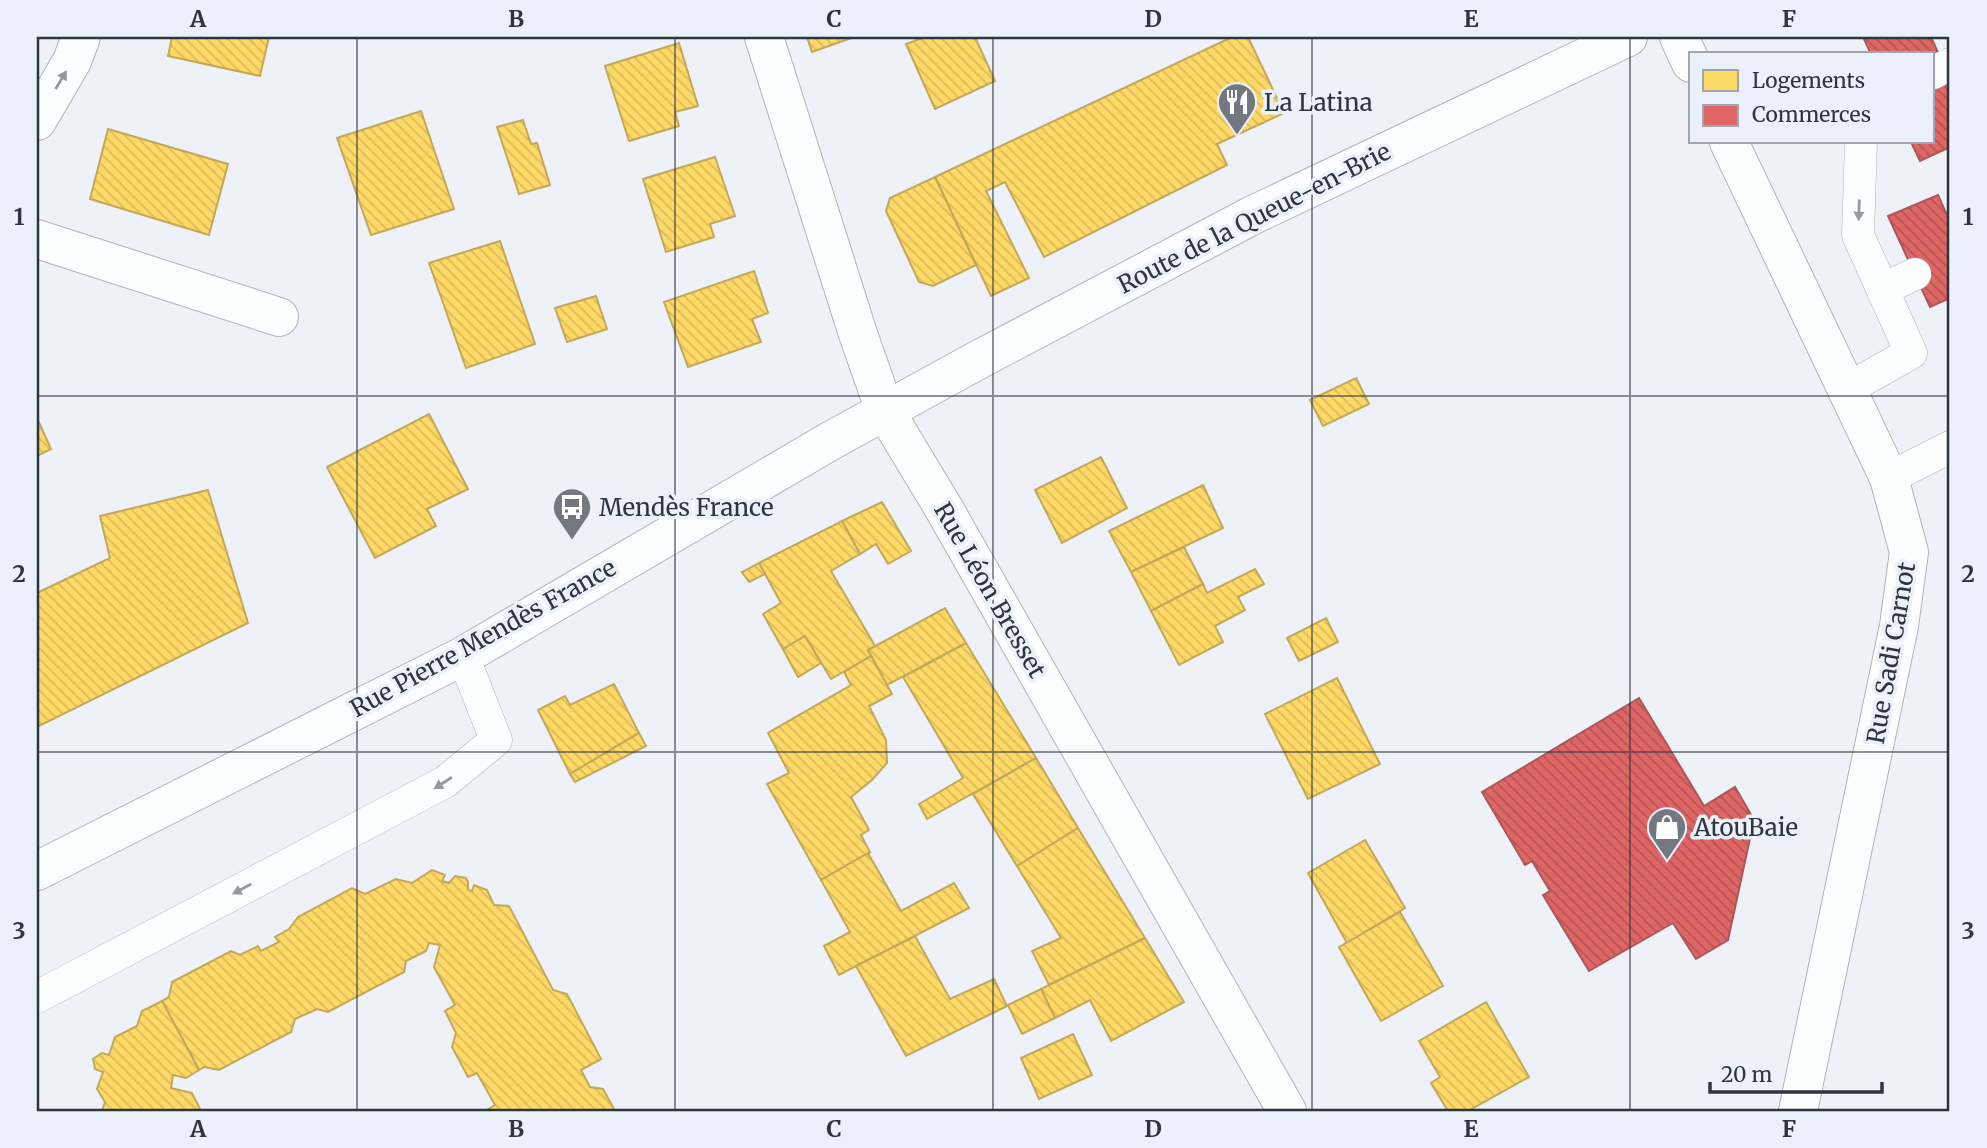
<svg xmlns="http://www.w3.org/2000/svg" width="1987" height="1148" viewBox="0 0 1987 1148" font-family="Merriweather,serif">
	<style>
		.homes { fill: url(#homes-back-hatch); stroke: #c1a85a; stroke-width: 2 }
		.shops { fill: url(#shops-back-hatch); stroke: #ab575a; stroke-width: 2 }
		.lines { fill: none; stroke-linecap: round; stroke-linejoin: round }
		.service-casing { stroke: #afb4ba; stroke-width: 33 }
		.minor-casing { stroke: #afb4ba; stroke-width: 40 }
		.secondary-casing { stroke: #afb4ba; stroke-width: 40 }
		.service { stroke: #fcfdfe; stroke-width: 32 }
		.minor { stroke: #fcfdfe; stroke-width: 38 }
		.secondary { stroke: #fcfdfe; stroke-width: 38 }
		.oneway { fill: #96999e }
		.grid { fill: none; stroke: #2f353f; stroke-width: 2; stroke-opacity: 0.55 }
		.labels { text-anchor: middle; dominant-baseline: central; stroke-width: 7; stroke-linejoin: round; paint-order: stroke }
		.poi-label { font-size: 24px; fill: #2f353f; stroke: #ebf1fb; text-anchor: start }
		.street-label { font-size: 24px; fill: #2f353f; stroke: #ebf1fb }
		.neatline { fill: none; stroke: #2f353f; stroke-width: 2.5 }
		.grid-label { font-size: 23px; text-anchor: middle; font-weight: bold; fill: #2f353f }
	</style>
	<defs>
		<pattern id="homes-back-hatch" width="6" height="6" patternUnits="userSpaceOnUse" patternTransform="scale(1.75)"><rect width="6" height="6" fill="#ffd966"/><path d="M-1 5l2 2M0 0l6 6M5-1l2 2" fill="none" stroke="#dbbb5a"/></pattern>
		<pattern id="shops-back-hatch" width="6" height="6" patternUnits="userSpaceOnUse" patternTransform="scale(1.75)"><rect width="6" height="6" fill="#e06666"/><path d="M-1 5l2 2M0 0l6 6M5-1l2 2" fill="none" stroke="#b65555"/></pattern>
	</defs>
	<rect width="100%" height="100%" fill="#eef2f8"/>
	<g class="homes">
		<polygon points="172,37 269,37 260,76 168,56"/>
		<polygon points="807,37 854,37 812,52"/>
		<polygon points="925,37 975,37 995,81 935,109 906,44"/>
		<polygon points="1232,37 1248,37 1284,113 1217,144 1227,165 1044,257 1005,182 986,191 1029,278 991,296 935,177"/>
		<polygon points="679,43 698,106 675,112 679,126 629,141 605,66"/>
		<polygon points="421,111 454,209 371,235 337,138"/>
		<polygon points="523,120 531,144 537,143 550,185 519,194 497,127"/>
		<polygon points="108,129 228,164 209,235 90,199"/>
		<polygon points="715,157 735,216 710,224 714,237 666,252 643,179"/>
		<polygon points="935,177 976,265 933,286 919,282 886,211 890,198"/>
		<polygon points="500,241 535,344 466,368 429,263"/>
		<polygon points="754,271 768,313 752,319 761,342 688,367 664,302"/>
		<polygon points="596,296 607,329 567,342 555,308"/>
		<polygon points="1356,378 1369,404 1323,426 1310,400"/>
		<polygon points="429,414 468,489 427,509 436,526 375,558 327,467"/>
		<polygon points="37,418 51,449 37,456"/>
		<polygon points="1101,457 1127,508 1062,543 1035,490"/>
		<polygon points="1203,485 1223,528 1131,572 1109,531"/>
		<polygon points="208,490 248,623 37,727 37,593 110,558 100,516"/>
		<polygon points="882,502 911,551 888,564 876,544 860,554 842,521"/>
		<polygon points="842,521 860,554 831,571 875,646 868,650 871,656 831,679 805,636 783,649 763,614 781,603 759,563"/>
		<polygon points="1184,547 1203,584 1151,611 1131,572"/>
		<polygon points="759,563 765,574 749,582 742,572"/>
		<polygon points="1255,569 1264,584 1238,597 1245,610 1215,626 1223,642 1179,665 1151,611 1203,584 1207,593"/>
		<polygon points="945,608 966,643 887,685 868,650"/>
		<polygon points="1326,618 1338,642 1299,661 1287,638"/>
		<polygon points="805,636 821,663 798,677 783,649"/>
		<polygon points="966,643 1036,758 927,819 919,804 963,778 903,677"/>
		<polygon points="871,656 892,694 869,706 886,740 887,763 872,780 851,797 869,830 861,835 870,852 821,880 767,784 789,773 768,733 851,685 844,672"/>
		<polygon points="1337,678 1380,764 1308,799 1265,714"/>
		<polygon points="614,684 639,733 570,774 538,710 565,696 570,705"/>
		<polygon points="639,733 646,746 575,782 570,774"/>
		<polygon points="1036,758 1078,828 1017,866 973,794"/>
		<polygon points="1078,828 1145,938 1049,985 1032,951 1061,938 1017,866"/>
		<polygon points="1365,840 1405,908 1347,943 1308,873"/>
		<polygon points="868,853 901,911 954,883 969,908 839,975 824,946 850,932 821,880"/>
		<polygon points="432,870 445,875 442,881 449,883 455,876 466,878 468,882 468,890 472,891 474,885 487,890 494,905 509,906 553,990 567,994 601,1059 581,1070 590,1087 603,1089 615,1111 485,1111 495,1105 477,1073 468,1077 452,1047 456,1033 445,1011 455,1005 434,967 440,945 429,943 426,951 406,961 404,972 328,1012 317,1009 295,1019 291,1032 219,1070 204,1067 199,1070 162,1001 169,997 172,982 231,951 240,955 258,946 261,951 279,942 275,937 289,929 298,917 352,888 365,894 396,879 412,883"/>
		<polygon points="1400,912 1443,986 1381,1021 1339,947"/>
		<polygon points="915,936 950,999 994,979 1007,1006 906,1056 856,966"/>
		<polygon points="1145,938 1184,1002 1111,1041 1090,1000 1055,1018 1041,989"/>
		<polygon points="1041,989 1055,1018 1022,1034 1008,1005"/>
		<polygon points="162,1001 199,1070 186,1078 173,1075 171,1088 192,1093 201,1111 102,1111 105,1102 97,1089 103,1072 95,1069 93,1059 102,1053 109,1055 115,1037 137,1026 142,1011"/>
		<polygon points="1486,1002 1529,1077 1468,1111 1448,1111 1431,1083 1440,1077 1419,1041"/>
		<polygon points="1073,1034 1092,1075 1039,1099 1021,1058"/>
	</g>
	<g class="shops">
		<polygon points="1863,37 1931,37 1950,79 1950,147 1920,161 1911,142 1933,142 1933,54 1871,54"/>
		<polygon points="1938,195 1950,222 1950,298 1930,307 1888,216"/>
		<polygon points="1639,698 1704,806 1735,787 1754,820 1728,940 1696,959 1673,923 1589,971 1543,895 1550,891 1532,861 1525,865 1482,792"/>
	</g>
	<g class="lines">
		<g class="service-casing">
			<g id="service">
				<polyline points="1933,73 1950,64"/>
				<polyline points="1883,289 1915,274"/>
				<polyline points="1847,389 1911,353 1858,235 1861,142"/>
				<polyline points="1889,478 1950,447"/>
				<polyline points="37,997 445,782 496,740 463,656"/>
			</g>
		</g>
		<g class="minor-casing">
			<g id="minor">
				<polyline points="764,37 858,334 885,411 943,507 1287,1111"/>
				<polyline points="1679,37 1691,63"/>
				<polyline points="37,121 72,61 81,37"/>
				<polyline points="1729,142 1889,478 1909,552 1899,626 1798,1111"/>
				<polyline points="37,239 279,317"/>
			</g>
		</g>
		<g class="secondary-casing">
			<polyline id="secondary" points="37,871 463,656 832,440 978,360 1251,216 1628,37"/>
		</g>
		<use href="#service" class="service"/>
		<use href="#minor" class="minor"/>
		<use href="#secondary" class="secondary"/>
	</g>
	<defs><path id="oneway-solid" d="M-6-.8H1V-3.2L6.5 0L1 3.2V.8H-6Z" transform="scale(1.75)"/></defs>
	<g class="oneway">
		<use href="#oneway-solid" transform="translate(61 80) rotate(-59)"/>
		<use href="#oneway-solid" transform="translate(1859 210) rotate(92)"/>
		<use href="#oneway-solid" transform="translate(443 783) rotate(147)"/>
		<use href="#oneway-solid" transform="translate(242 889) rotate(152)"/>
	</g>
	<path class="grid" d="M357,37V1111M675,37V1111M993,37V1111M1312,37V1111M1630,37V1111M37,396H1950M37,752H1950"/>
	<defs>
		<g id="restaurant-pin" transform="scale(2.0125)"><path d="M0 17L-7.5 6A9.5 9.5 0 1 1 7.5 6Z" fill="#727780" stroke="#ebf1fb"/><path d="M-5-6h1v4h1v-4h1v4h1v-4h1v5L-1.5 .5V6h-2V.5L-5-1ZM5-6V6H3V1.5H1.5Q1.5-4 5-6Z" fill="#fff"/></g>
		<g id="bus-pin" transform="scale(2.0125)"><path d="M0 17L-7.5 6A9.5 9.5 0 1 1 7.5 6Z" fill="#727780" stroke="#ebf1fb"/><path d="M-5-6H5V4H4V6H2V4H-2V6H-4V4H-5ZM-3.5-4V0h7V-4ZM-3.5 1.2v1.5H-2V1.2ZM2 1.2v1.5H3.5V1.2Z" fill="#fff"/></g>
		<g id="shop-pin" transform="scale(2.0125)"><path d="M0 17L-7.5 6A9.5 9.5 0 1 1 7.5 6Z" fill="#727780" stroke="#ebf1fb"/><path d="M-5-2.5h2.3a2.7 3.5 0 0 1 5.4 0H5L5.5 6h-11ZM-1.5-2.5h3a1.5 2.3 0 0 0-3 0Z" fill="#fff"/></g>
	</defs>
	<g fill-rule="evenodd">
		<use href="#restaurant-pin" x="1237" y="102"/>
		<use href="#bus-pin" x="572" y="507"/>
		<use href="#shop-pin" x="1667" y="827"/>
	</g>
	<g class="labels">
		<g class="poi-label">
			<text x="1264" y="102">La Latina</text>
			<text x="599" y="507">Mendès France</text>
			<text x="1694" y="827">AtouBaie</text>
		</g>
		<g class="street-label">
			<text transform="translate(1254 218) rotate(-27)">Route de la Queue-en-Brie</text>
			<text transform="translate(990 590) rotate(60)">Rue Léon Bresset</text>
			<text transform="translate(483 638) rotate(-29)">Rue Pierre Mendès France</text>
			<text transform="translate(1891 653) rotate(-80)">Rue Sadi Carnot</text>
		</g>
	</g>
	<rect width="1987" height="1148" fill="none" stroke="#ebf1fb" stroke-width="77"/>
	<rect x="1689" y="52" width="245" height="91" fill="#ebf1fb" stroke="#a0a6b0" stroke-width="2"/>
	<rect x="1703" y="70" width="35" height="21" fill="#ffd966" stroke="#a0a6b0" stroke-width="2"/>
	<text x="1752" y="88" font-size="21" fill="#2f353f">Logements</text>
	<rect x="1703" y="105" width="35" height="21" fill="#e06666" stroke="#a0a6b0" stroke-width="2"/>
	<text x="1752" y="122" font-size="21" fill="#2f353f">Commerces</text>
	<path d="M1710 1082v10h172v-10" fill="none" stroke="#2f353f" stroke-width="3.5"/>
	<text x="1721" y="1082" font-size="21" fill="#2f353f" stroke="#ebf1fb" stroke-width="5" paint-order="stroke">20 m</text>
	<rect x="38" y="38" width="1910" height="1072" class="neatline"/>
	<g class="grid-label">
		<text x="198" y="27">A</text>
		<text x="516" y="27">B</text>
		<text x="834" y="27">C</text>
		<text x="1153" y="27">D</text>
		<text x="1471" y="27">E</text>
		<text x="1789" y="27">F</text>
		<text x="19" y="225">1</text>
		<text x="1968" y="225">1</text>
		<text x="19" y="582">2</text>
		<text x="1968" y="582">2</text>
		<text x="19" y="939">3</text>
		<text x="1968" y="939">3</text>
		<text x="198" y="1137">A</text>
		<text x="516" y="1137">B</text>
		<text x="834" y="1137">C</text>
		<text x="1153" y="1137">D</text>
		<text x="1471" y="1137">E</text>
		<text x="1789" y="1137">F</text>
	</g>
</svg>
